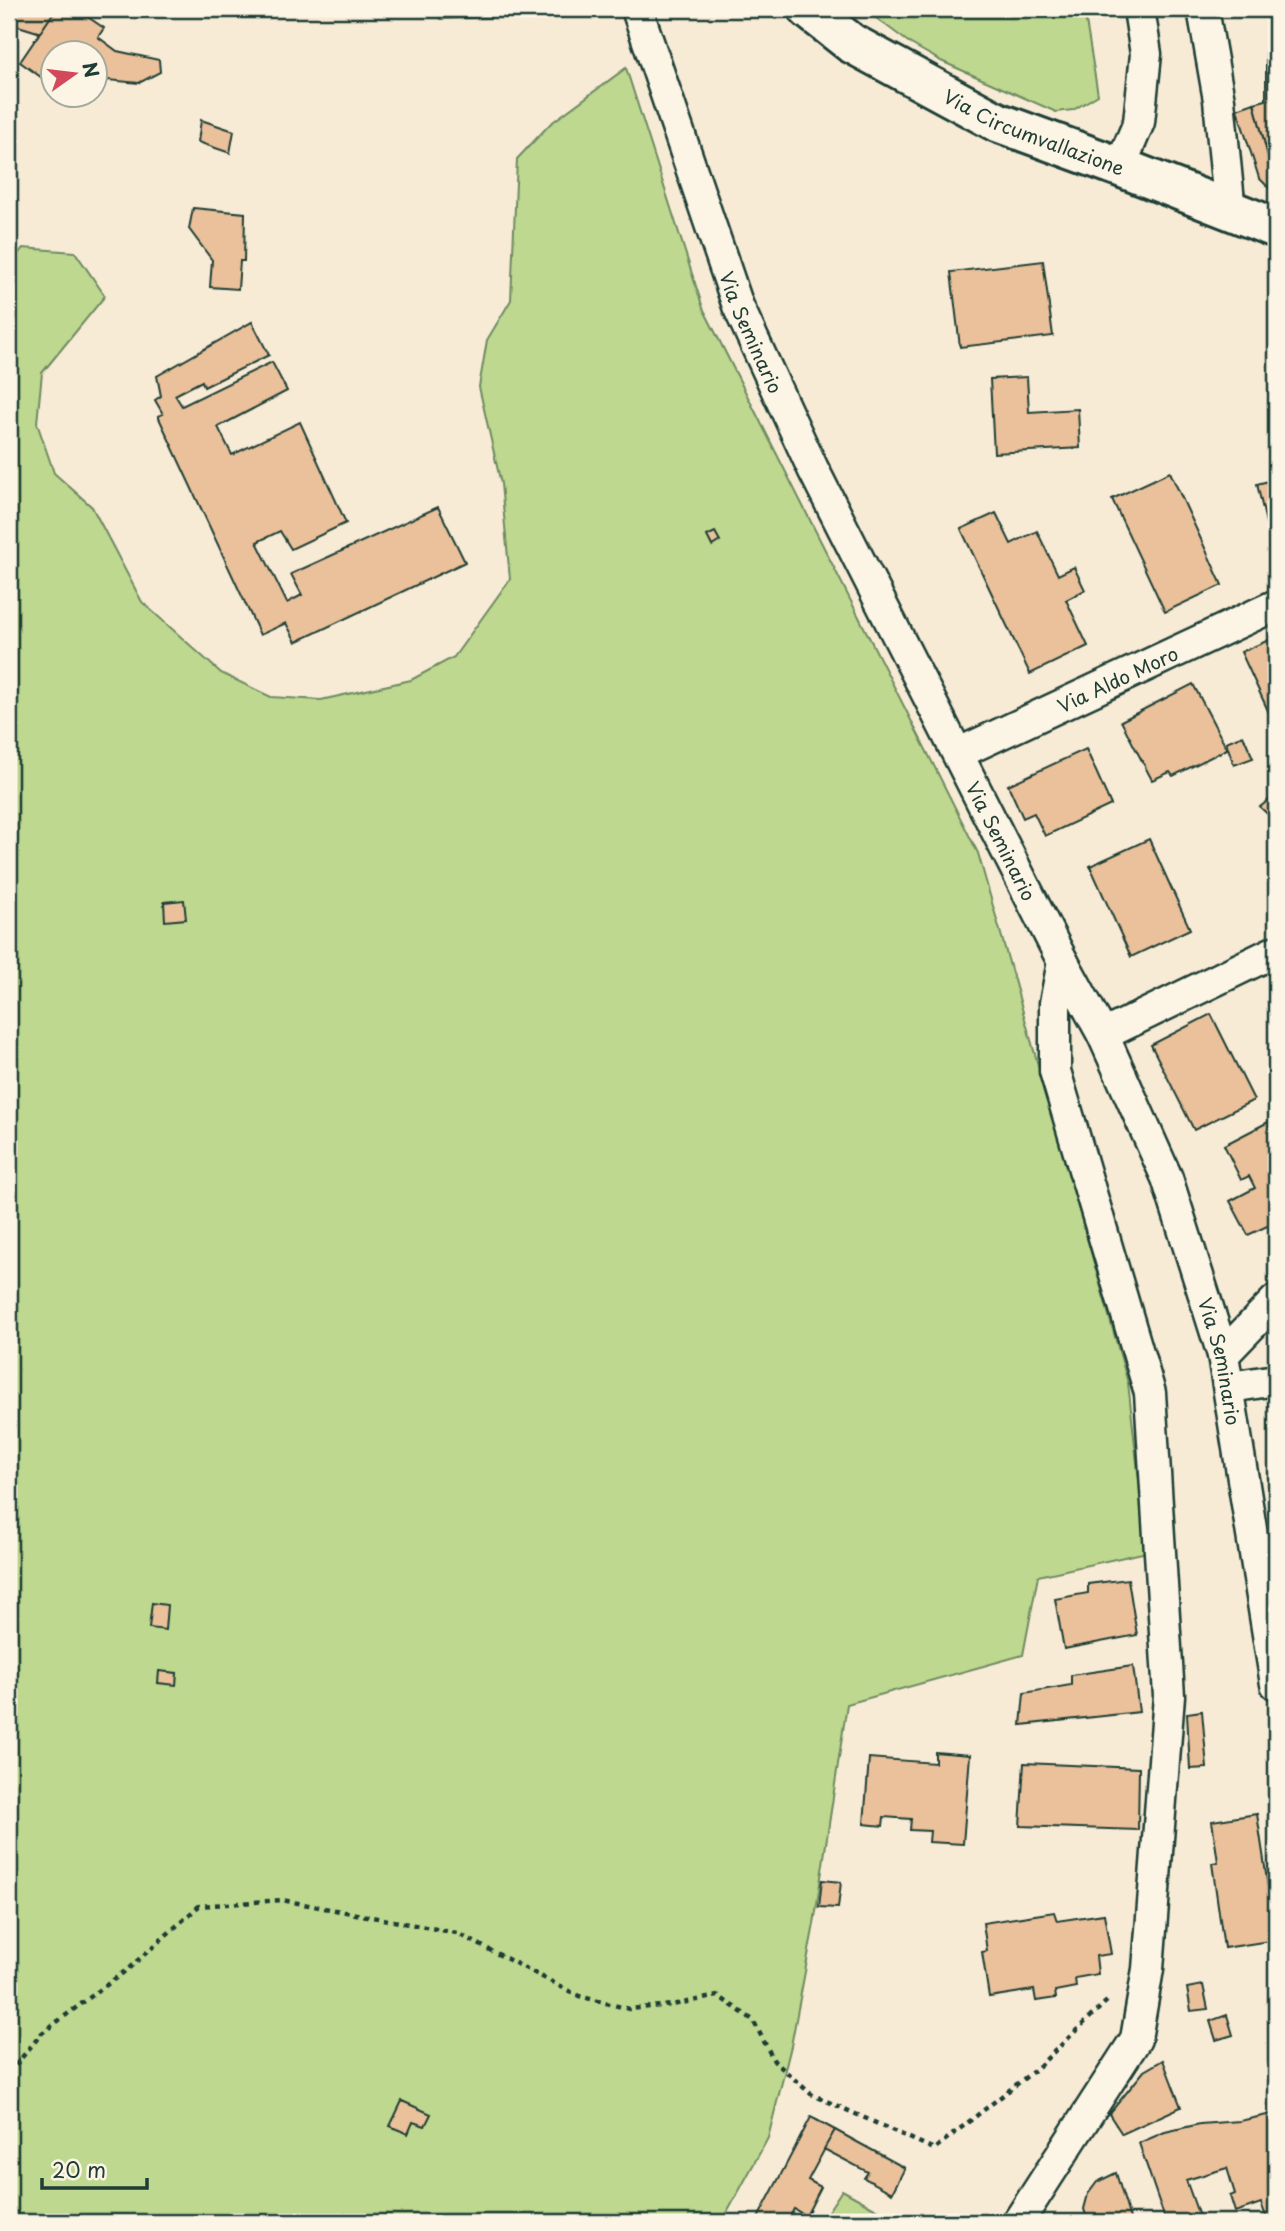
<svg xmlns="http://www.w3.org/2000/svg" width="1285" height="2231" viewBox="0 0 1285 2231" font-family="'Playpen Sans',sans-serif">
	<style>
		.green { fill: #bed88f; stroke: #6e8a62; stroke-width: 2 }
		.building { fill: #eac19a; stroke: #1f3d34; stroke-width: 2 }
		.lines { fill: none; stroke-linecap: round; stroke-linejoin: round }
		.street-casing { stroke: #1f3d34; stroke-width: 35 }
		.secondary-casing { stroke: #1f3d34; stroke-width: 44 }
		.path { stroke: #1f3d34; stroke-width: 4.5; stroke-dasharray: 5 5; stroke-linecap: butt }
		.street { stroke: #fcf5e5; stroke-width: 30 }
		.secondary { stroke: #fcf5e5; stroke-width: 38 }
		.labels { text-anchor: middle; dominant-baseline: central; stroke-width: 5; stroke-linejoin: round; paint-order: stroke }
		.street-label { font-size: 19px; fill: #1f3d34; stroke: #fcf5e5 }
	</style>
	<rect width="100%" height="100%" fill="#f8ebd6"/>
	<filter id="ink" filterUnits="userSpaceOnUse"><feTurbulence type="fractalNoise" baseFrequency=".0143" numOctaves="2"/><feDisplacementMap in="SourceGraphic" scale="14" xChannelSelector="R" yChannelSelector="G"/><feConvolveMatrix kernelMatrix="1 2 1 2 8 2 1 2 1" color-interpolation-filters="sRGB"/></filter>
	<g filter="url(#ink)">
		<g class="green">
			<polygon points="429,9 519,9 489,17 441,19"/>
			<polygon points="864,9 1084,9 1098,95 1073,110 1056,112 941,61 911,44"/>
			<polygon points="626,68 703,308 978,853 1128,1383 1147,1552 1038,1576 1023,1655 847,1704 814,1924 791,2046 768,2138 722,2222 9,2222 9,264 23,248 75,252 105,296 42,373 37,423 54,473 92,507 142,602 221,673 271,697 321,700 411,680 454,657 510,579 501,484 479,387 487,340 511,300 517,159 550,124"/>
			<polygon points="842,2190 900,2222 821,2222"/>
		</g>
		<g class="building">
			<polygon points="19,9 56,9 41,33 15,25"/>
			<polygon points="56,9 76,9 104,28 98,37 117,51 159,60 160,72 139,83 108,80 98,91 94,88 94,52 52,52 52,85 20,62"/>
			<polygon points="1266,44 1276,44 1276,172 1272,172 1254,103 1266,100"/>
			<polygon points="1254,103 1272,172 1276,172 1276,195 1259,178 1237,109"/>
			<polygon points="201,120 234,131 230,153 198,142"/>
			<polygon points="193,208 245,213 244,261 240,261 238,289 210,287 212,260 189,229"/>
			<polygon points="1043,261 1053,336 960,347 951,272"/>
			<polygon points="252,322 269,355 204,387 202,381 175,395 182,406 272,362 287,391 218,427 232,455 300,422 346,523 291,549 280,531 257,542 287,603 302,595 291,574 438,507 465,562 296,642 286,623 260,635 158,416 163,414 155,400 161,396 157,376"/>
			<polygon points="1027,377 1029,412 1078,409 1080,448 994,453 990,379"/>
			<polygon points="1170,472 1222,585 1165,612 1112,499"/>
			<polygon points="1276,479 1276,529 1268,531 1257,484"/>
			<polygon points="996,513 1011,544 1037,531 1058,575 1074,567 1085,590 1066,600 1088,646 1030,674 961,529"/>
			<polygon points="715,532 720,541 712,546 707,536"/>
			<polygon points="1276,637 1276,728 1241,652"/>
			<polygon points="1193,684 1227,749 1173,776 1170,772 1152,780 1121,721"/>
			<polygon points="1243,735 1253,758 1234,765 1226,742"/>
			<polygon points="1086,749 1111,805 1045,836 1034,813 1023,818 1008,785"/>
			<polygon points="1276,794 1276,822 1260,807"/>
			<polygon points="1149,839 1190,929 1131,957 1090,866"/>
			<polygon points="184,900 186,919 165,921 164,902"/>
			<polygon points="1211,1014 1254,1100 1194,1130 1151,1045"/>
			<polygon points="1276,1118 1276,1222 1248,1235 1230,1201 1255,1188 1249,1176 1241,1180 1224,1145"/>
			<polygon points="1128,1579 1137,1635 1064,1649 1055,1599 1088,1593 1088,1584"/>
			<polygon points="152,1603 167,1605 165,1630 149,1628"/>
			<polygon points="1133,1666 1139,1712 1021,1725 1024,1693 1071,1685 1071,1675"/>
			<polygon points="159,1671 177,1673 176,1685 158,1683"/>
			<polygon points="1202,1711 1207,1768 1190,1769 1187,1713"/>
			<polygon points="935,1752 970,1755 963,1844 929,1842 930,1831 910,1830 911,1819 884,1817 883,1826 864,1824 869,1758 935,1763"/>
			<polygon points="1024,1763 1139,1768 1138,1830 1020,1826"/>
			<polygon points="1257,1814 1276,1940 1224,1948 1212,1863 1218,1862 1212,1821"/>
			<polygon points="822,1880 841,1882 838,1908 819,1907"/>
			<polygon points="1054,1912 1057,1921 1104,1914 1111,1954 1096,1956 1098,1974 1075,1978 1076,1987 1055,1991 1056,1998 1036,2001 1034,1990 989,1997 982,1952 987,1951 983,1923"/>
			<polygon points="1203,1985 1208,2009 1191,2011 1187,1988"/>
			<polygon points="1227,2015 1233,2035 1216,2040 1210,2021"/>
			<polygon points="1163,2060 1181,2107 1122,2134 1109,2114 1144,2071"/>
			<polygon points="402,2101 431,2114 425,2126 413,2122 408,2134 390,2126"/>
			<polygon points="1276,2113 1276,2222 1268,2222 1261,2203 1235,2212 1230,2196 1235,2194 1227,2168 1186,2180 1201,2222 1166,2222 1139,2143 1165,2132 1200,2124 1240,2121"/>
			<polygon points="811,2117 835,2130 808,2180 821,2187 806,2216 794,2209 787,2222 756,2222"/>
			<polygon points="835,2130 905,2168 892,2193 864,2178 868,2172 824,2149"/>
			<polygon points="1116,2173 1131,2222 1088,2222 1084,2209 1088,2194 1097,2182"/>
		</g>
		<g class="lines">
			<g class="street-casing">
				<g id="street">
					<path id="s1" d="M637,9L738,306L813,469L1063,962L1103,1035L1167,1178L1223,1355L1276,1684"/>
					<polyline points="1203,9 1219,100 1230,212"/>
					<polyline points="1120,167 1139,122 1146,54 1139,9"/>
					<path id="s2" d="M959,753L1276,605"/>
					<polyline points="1103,1035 1276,951"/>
					<polyline points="1223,1355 1276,1300"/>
					<polyline points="1230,1387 1276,1380"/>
					<polyline points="1018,2222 1136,2039 1148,1969 1169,1696 1150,1393 1055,1071 1055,1003 1063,962"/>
				</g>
			</g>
			<g class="secondary-casing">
				<g id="secondary">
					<path id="s3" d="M808,9L851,43L997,122L1120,167L1276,228"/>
				</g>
			</g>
			<polyline class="path" points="9,2073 42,2033 128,1969 199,1906 282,1900 457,1933 579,1996 629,2009 672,2005 718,1996 753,2020 774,2061 811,2094 934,2149 1035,2070 1109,1999"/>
			<use href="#street" class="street"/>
			<use href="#secondary" class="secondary"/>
		</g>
	</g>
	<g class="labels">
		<g class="street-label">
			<text stroke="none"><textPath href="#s3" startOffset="259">Via Circumvallazione</textPath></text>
			<text stroke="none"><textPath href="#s1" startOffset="343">Via Seminario</textPath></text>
			<text stroke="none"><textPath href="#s2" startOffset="175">Via Aldo Moro</textPath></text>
			<text stroke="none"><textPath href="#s1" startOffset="910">Via Seminario</textPath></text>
			<text stroke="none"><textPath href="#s1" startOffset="1477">Via Seminario</textPath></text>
		</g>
	</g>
	<rect width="1285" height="2231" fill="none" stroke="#fcf5e5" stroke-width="35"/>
	<rect x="18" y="18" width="1250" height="2196" fill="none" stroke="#1f3d34" stroke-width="2.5" filter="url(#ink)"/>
	<g transform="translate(74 74) rotate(76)"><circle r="33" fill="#fcf5e5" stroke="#a4ab9e" stroke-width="2"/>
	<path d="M0-5L12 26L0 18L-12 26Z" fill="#d1495b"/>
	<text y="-10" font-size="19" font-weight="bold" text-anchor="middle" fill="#1f3d34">N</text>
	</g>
	<path d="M42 2178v10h105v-10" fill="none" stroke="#1f3d34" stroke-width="3.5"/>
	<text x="52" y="2178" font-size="21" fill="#1f3d34" stroke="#fcf5e5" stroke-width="5" paint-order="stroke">20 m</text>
</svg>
